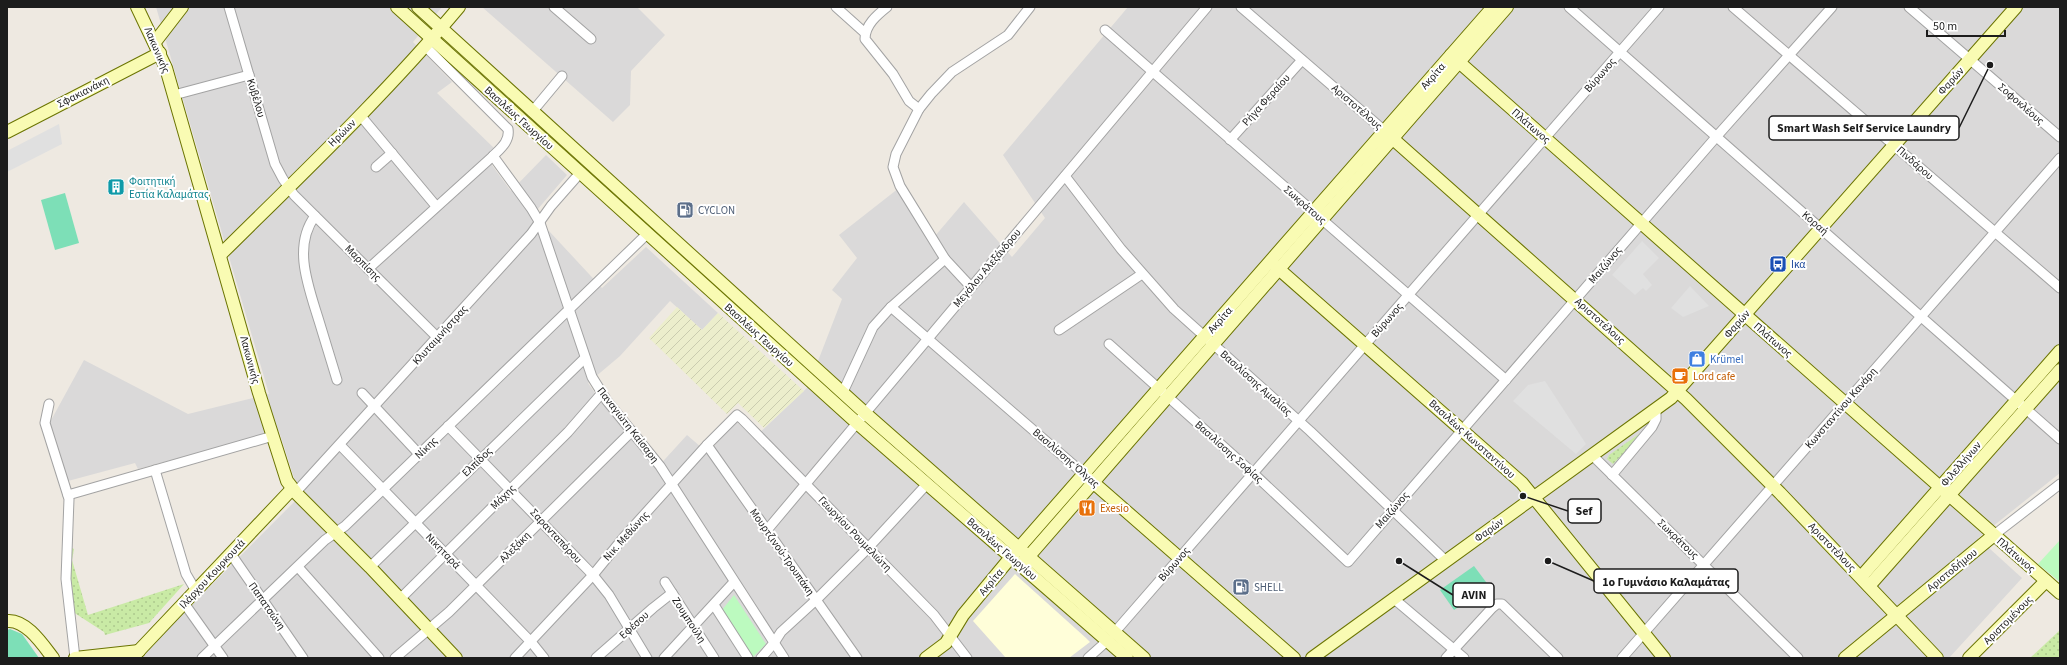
<svg xmlns="http://www.w3.org/2000/svg" width="2067" height="665" viewBox="0 0 2067 665" font-family="'Source Sans 3',sans-serif">
	<style>
		.residential { fill: #dad9d9 }
		.education { fill: #fffed9 }
		.farmland { fill: url(#farmland-furrows) }
		.grass { fill: url(#grass-dots) }
		.park { fill: #bcfabf }
		.pitch { fill: #7ddfb7 }
		.parking { fill: #e0e0e0 }
		.lines { fill: none; stroke-linecap: round; stroke-linejoin: round }
		.street-casing { stroke: #a3a3a3; stroke-width: 11 }
		.secondary-casing { stroke: #6b7402; stroke-width: 14 }
		.street { stroke: #fff; stroke-width: 9 }
		.secondary { stroke: #f9fbb3; stroke-width: 12 }
		.labels { text-anchor: middle; dominant-baseline: central; stroke-width: 4; stroke-linejoin: round; paint-order: stroke }
		.street-label { font-size: 11px; fill: #1c1c1c; stroke: #fff }
		.culture-label { font-size: 11px; fill: #0d838f; stroke: #fff; text-anchor: start }
		.service-label { font-size: 11px; fill: #4e5e75; stroke: #fff; text-anchor: start }
		.transit-label { font-size: 11px; fill: #164399; stroke: #fff; text-anchor: start }
		.shop-label { font-size: 11px; fill: #366cbe; stroke: #fff; text-anchor: start }
		.food-label { font-size: 11px; fill: #c56008; stroke: #fff; text-anchor: start }
		.leader { fill: none; stroke: #1c1c1c; stroke-width: 1.5 }
		.callout-dot { fill: #1c1c1c; stroke: #fff; stroke-width: 1.5 }
		.callout { fill: #fff; stroke: #1c1c1c; stroke-width: 1.5 }
		.callout-label { font-size: 12px; text-anchor: middle; font-weight: bold; fill: #1c1c1c }
	</style>
	<defs>
		<pattern id="farmland-furrows" width="10" height="10" patternUnits="userSpaceOnUse"><rect width="10" height="10" fill="#eceecc"/><path d="M-1 1l2-2M0 10L10 0M9 11l2-2" fill="none" stroke="#caccaf"/></pattern>
		<pattern id="grass-dots" width="8" height="8" patternUnits="userSpaceOnUse"><rect width="8" height="8" fill="#c9eaa5"/><path d="M2 2h.1M6 6h.1" fill="none" stroke="#acc88d" stroke-width="1.8" stroke-linecap="round"/></pattern>
	</defs>
	<rect width="100%" height="100%" fill="#eee9e1"/>
	<g class="residential">
		<polygon points="156,7 442,7 413,42 452,82 437,93 495,149 486,157 511,191 546,155 567,175 531,217 539,236 549,231 602,288 646,247 718,313 702,330 670,301 620,356 588,383 601,402 656,469 687,435 708,453 736,421 754,438 827,369 818,361 842,299 832,290 857,258 839,235 899,188 929,243 964,202 1012,257 1045,218 1003,155 1128,7 2060,7 2060,473 1978,538 2022,578 1949,658 142,658 159,638 305,491 295,481 279,431 138,469 135,463 68,481 49,424 84,360 188,414 269,394"/>
		<polygon points="482,7 637,7 665,35 631,71 630,105 613,122"/>
	</g>
	<polygon class="education" points="1015,574 1086,638 1090,642 1069,658 1006,658 973,621"/>
	<polygon class="farmland" points="677,307 702,330 718,313 804,391 764,428 738,403 727,414 649,338"/>
	<g class="grass">
		<polygon points="1639,434 1640,436 1613,464 1607,459 1609,455"/>
		<path d="M72,548L74,549L72,560L88,615L184,584L149,623L105,635L104,632L73,612C68,591 69,569 72,548Z"/>
		<polygon points="2060,630 2060,658 2030,658"/>
	</g>
	<g class="park">
		<polygon points="2060,540 2060,582 2038,564"/>
		<polygon points="734,595 766,644 753,657 722,610"/>
	</g>
	<g class="pitch">
		<polygon points="65,193 79,243 55,250 41,200"/>
		<polygon points="1474,566 1489,586 1454,610 1440,590"/>
		<polygon points="10,629 22,634 39,658 7,658 7,630"/>
	</g>
	<g class="parking">
		<polygon points="59,124 62,144 7,172 7,151"/>
		<polygon points="1642,241 1659,258 1643,274 1652,285 1646,291 1643,288 1635,295 1612,275"/>
		<polygon points="1690,286 1709,306 1683,317 1671,308"/>
		<polygon points="1545,381 1586,444 1576,454 1513,401 1528,385"/>
	</g>
	<g class="lines">
		<g class="street-casing">
			<g id="street">
				<polyline points="229,7 275,164 283,179 294,195 438,338"/>
				<polyline points="554,7 591,39"/>
				<polyline points="836,7 865,33"/>
				<path d="M887,7C877,15 865,25 865,39L893,74L909,101L919,109"/>
				<polyline points="1241,7 1388,134"/>
				<polyline points="1569,7 2060,439"/>
				<polyline points="1733,7 2060,288"/>
				<polyline points="1909,7 2060,137"/>
				<polyline points="1105,30 1506,380"/>
				<polyline points="174,95 249,75"/>
				<polyline points="532,112 562,76"/>
				<polyline points="360,115 436,206"/>
				<polyline points="1230,140 1302,60"/>
				<polyline points="493,156 531,208 540,223 592,377 607,401 660,466 784,658"/>
				<polyline points="376,167 392,153"/>
				<polyline points="1065,176 1121,249 1174,309 1310,431 1446,561"/>
				<path d="M315,216C292,247 309,288 319,321C325,341 331,360 337,380"/>
				<path d="M368,269L493,156C501,148 510,141 508,129L425,46"/>
				<polyline points="971,287 945,259 900,186 893,167 896,154 919,109 931,94 952,72 1008,35 1030,7"/>
				<polyline points="891,307 1085,475"/>
				<polyline points="1059,330 1142,274"/>
				<polyline points="1109,344 1253,473 1348,562 1717,136 1832,7"/>
				<polyline points="843,392 873,327 891,307 945,259"/>
				<polyline points="362,393 419,454"/>
				<polyline points="49,404 45,423 69,499 66,579 75,658"/>
				<polyline points="448,426 593,575 609,595 647,658"/>
				<polyline points="340,445 532,643 544,658"/>
				<polyline points="707,445 857,658"/>
				<polyline points="1592,455 1798,658"/>
				<polyline points="155,470 186,574 196,591"/>
				<polyline points="1612,475 1652,427 1656,419 1656,411"/>
				<polyline points="295,493 531,234 551,206 580,173"/>
				<polyline points="68,495 273,436"/>
				<polyline points="767,530 1207,7"/>
				<polyline points="1994,535 2060,484"/>
				<polyline points="231,554 303,658"/>
				<polyline points="298,567 379,658"/>
				<polyline points="370,567 585,358"/>
				<polyline points="665,582 714,658"/>
				<polyline points="401,598 568,432 602,393"/>
				<polyline points="1393,598 1464,658"/>
				<polyline points="184,603 223,658"/>
				<polyline points="714,605 748,658"/>
				<polyline points="1114,633 1659,7"/>
				<polyline points="202,658 325,540 345,526 647,234"/>
				<polyline points="395,658 449,612 632,431"/>
				<polyline points="515,658 593,575 624,537 707,445 737,415 742,419 934,615 967,658"/>
				<polyline points="596,658 653,608 672,593"/>
				<polyline points="664,658 734,582"/>
				<polyline points="761,658 774,643 781,632 816,600 868,548 927,484"/>
				<polyline points="1088,658 1107,641"/>
				<polyline points="1446,658 1492,608 1497,604 1502,604 1558,658"/>
				<polyline points="1622,658 2060,158"/>
			</g>
		</g>
		<g class="secondary-casing">
			<g id="secondary">
				<polyline points="137,7 166,68 259,393 287,481 297,494 370,567 456,658"/>
				<polyline points="397,7 857,423 1127,658"/>
				<polyline points="418,7 865,413 1144,658"/>
				<polyline points="155,42 182,7"/>
				<polyline points="1451,55 2060,593"/>
				<polyline points="7,132 160,53"/>
				<polyline points="1392,138 1686,399 1780,493 1937,658"/>
				<path d="M220,255C302,174 385,95 459,7"/>
				<polyline points="1273,264 1522,483 1664,658"/>
				<polyline points="1087,477 1294,658"/>
				<polyline points="1023,563 1507,7"/>
				<polyline points="1861,577 2060,351"/>
				<polyline points="1869,586 2060,370"/>
				<path d="M7,621C26,619 43,645 53,658"/>
				<polyline points="75,658 139,651"/>
				<polyline points="132,658 292,489"/>
				<polyline points="926,658 946,643 963,615 1011,557 1493,7"/>
				<polyline points="1312,658 1671,398 2016,7"/>
				<polyline points="1845,658 1994,535"/>
				<polyline points="1969,658 2046,581"/>
			</g>
		</g>
		<use href="#street" class="street"/>
		<use href="#secondary" class="secondary"/>
	</g>
	<defs>
		<g id="building-square" transform="scale(0.9)"><rect x="-9" y="-9" width="18" height="18" rx="4" fill="#0f9aa8" stroke="#fff"/><path d="M-4-6H4V6H1V3H-1V6H-4ZM-2.5-4.3h1.7v1.8h-1.7ZM.8-4.3h1.7v1.8H.8ZM-2.5-1h1.7V.8h-1.7ZM.8-1h1.7V.8H.8Z" fill="#fff"/></g>
		<g id="fuel-square" transform="scale(0.9)"><rect x="-9" y="-9" width="18" height="18" rx="4" fill="#5c6f8a" stroke="#fff"/><path d="M-5.5-6h7V0h2V4h1.3V-2.5L3-4.5l.8-.8L6-3V5H2.5V1h-1V6h-7ZM-4.2-4.7v3.2H.2V-4.7Z" fill="#fff"/></g>
		<g id="bus-square" transform="scale(0.9)"><rect x="-9" y="-9" width="18" height="18" rx="4" fill="#1a4fb4" stroke="#fff"/><path d="M-5-6H5V4H4V6H2V4H-2V6H-4V4H-5ZM-3.5-4V0h7V-4ZM-3.5 1.2v1.5H-2V1.2ZM2 1.2v1.5H3.5V1.2Z" fill="#fff"/></g>
		<g id="shop-square" transform="scale(0.9)"><rect x="-9" y="-9" width="18" height="18" rx="4" fill="#3f7fe0" stroke="#fff"/><path d="M-5-2.5h2.3a2.7 3.5 0 0 1 5.4 0H5L5.5 6h-11ZM-1.5-2.5h3a1.5 2.3 0 0 0-3 0Z" fill="#fff"/></g>
		<g id="cafe-square" transform="scale(0.9)"><rect x="-9" y="-9" width="18" height="18" rx="4" fill="#e8710a" stroke="#fff"/><path d="M-5.5-4.5H6V0H3Q3 3.5 0 3.5H-2.5Q-5.5 3.5-5.5 0ZM3-3.2v2h1.7v-2ZM-6 4.5H4V6H-6Z" fill="#fff"/></g>
		<g id="restaurant-square" transform="scale(0.9)"><rect x="-9" y="-9" width="18" height="18" rx="4" fill="#e8710a" stroke="#fff"/><path d="M-5-6h1v4h1v-4h1v4h1v-4h1v5L-1.5 .5V6h-2V.5L-5-1ZM5-6V6H3V1.5H1.5Q1.5-4 5-6Z" fill="#fff"/></g>
	</defs>
	<g fill-rule="evenodd">
		<use href="#building-square" x="116" y="187"/>
		<use href="#fuel-square" x="685" y="210"/>
		<use href="#bus-square" x="1778" y="264"/>
		<use href="#shop-square" x="1697" y="359"/>
		<use href="#cafe-square" x="1680" y="376"/>
		<use href="#restaurant-square" x="1087" y="508"/>
		<use href="#fuel-square" x="1241" y="587"/>
	</g>
	<g class="labels">
		<g class="street-label">
			<text transform="translate(157 50) rotate(67)">Λακωνικής</text>
			<text transform="translate(1600 75) rotate(-49)">Βύρωνος</text>
			<text transform="translate(1433 76) rotate(-49)">Ακρίτα</text>
			<text transform="translate(1951 81) rotate(-48)">Φαρών</text>
			<text transform="translate(83 92) rotate(-27)">Σφακιανάκη</text>
			<text transform="translate(256 98) rotate(73)">Κυβέλου</text>
			<text transform="translate(1266 100) rotate(-48)">Ρήγα Φεραίου</text>
			<text transform="translate(2021 104) rotate(41)">Σοφοκλέους</text>
			<text transform="translate(1357 107) rotate(41)">Αριστοτέλους</text>
			<text transform="translate(519 118) rotate(42)">Βασιλέως Γεωργίου</text>
			<text transform="translate(1531 126) rotate(41)">Πλάτωνος</text>
			<text transform="translate(342 133) rotate(-45)">Ηρώων</text>
			<text transform="translate(1915 163) rotate(41)">Πινδάρου</text>
			<text transform="translate(1305 205) rotate(41)">Σωκράτους</text>
			<text transform="translate(1815 223) rotate(41)">Κοραή</text>
			<text transform="translate(363 263) rotate(45)">Μαρπίσης</text>
			<text transform="translate(1605 265) rotate(-50)">Μαιζώνος</text>
			<text transform="translate(987 268) rotate(-50)">Μεγάλου Αλεξάνδρου</text>
			<text transform="translate(1220 320) rotate(-49)">Ακρίτα</text>
			<text transform="translate(1387 320) rotate(-49)">Βύρωνος</text>
			<text transform="translate(1600 321) rotate(42)">Αριστοτέλους</text>
			<text transform="translate(1737 324) rotate(-49)">Φαρών</text>
			<text transform="translate(440 335) rotate(-48)">Κλυταιμνήστρας</text>
			<text transform="translate(759 335) rotate(42)">Βασιλέως Γεωργίου</text>
			<text transform="translate(1773 340) rotate(41)">Πλάτωνος</text>
			<text transform="translate(250 360) rotate(75)">Λακωνικής</text>
			<text transform="translate(1256 383) rotate(42)">Βασιλίσσης Αμαλίας</text>
			<text transform="translate(1841 408) rotate(-49)">Κωνσταντίνου Κανάρη</text>
			<text transform="translate(628 425) rotate(52)">Παναγιώτη Καίσαρη</text>
			<text transform="translate(1472 439) rotate(42)">Βασιλέως Κωνσταντίνου</text>
			<text transform="translate(426 448) rotate(-44)">Νίκης</text>
			<text transform="translate(1229 452) rotate(42)">Βασιλίσσης Σοφίας</text>
			<text transform="translate(1066 458) rotate(41)">Βασιλίσσης Όλγας</text>
			<text transform="translate(477 462) rotate(-44)">Ελπίδος</text>
			<text transform="translate(1961 464) rotate(-49)">Φιλελλήνων</text>
			<text transform="translate(503 497) rotate(-45)">Μάχης</text>
			<text transform="translate(1392 510) rotate(-49)">Μαιζώνος</text>
			<text transform="translate(1489 530) rotate(-36)">Φαρών</text>
			<text transform="translate(855 534) rotate(46)">Γεωργίου Ρουμελιώτη</text>
			<text transform="translate(556 536) rotate(47)">Σαρανταπόρου</text>
			<text transform="translate(626 536) rotate(-48)">Νικ. Μεθώνης</text>
			<text transform="translate(1678 539) rotate(44)">Σωκράτους</text>
			<text transform="translate(515 547) rotate(-45)">Αλεξάκη</text>
			<text transform="translate(1832 547) rotate(46)">Αριστοτέλους</text>
			<text transform="translate(1002 549) rotate(41)">Βασιλέως Γεωργίου</text>
			<text transform="translate(443 551) rotate(46)">Νικηταρά</text>
			<text transform="translate(782 552) rotate(55)">Μουρτζινού-Τρουπάκη</text>
			<text transform="translate(2016 555) rotate(41)">Πλάτωνος</text>
			<text transform="translate(1174 564) rotate(-49)">Βύρωνος</text>
			<text transform="translate(1952 570) rotate(-39)">Αριστοδήμου</text>
			<text transform="translate(212 574) rotate(-47)">Ιλάρχου Κουρκουτά</text>
			<text transform="translate(991 582) rotate(-50)">Ακρίτα</text>
			<text transform="translate(267 606) rotate(55)">Παπατσώνη</text>
			<text transform="translate(689 620) rotate(57)">Ζουμπούλη</text>
			<text transform="translate(2008 620) rotate(-45)">Αριστομένους</text>
			<text transform="translate(634 625) rotate(-42)">Εφέσου</text>
		</g>
		<g class="culture-label">
			<text x="129" y="181">Φοιτητική<tspan x="129" dy="13">Εστία Καλαμάτας</tspan></text>
		</g>
		<g class="service-label">
			<text x="698" y="210">CYCLON</text>
			<text x="1254" y="587">SHELL</text>
		</g>
		<g class="transit-label">
			<text x="1791" y="264">Ικα</text>
		</g>
		<g class="shop-label">
			<text x="1710" y="359">Krümel</text>
		</g>
		<g class="food-label">
			<text x="1693" y="376">Lord cafe</text>
			<text x="1100" y="508">Exesio</text>
		</g>
	</g>
	<path class="leader" d="M1990 65L1959 128M1523 496L1568 511M1548 561L1594 581M1399 561L1453 595"/>
	<g class="callout-dot">
		<circle cx="1990" cy="65" r="4"/>
		<circle cx="1523" cy="496" r="4"/>
		<circle cx="1548" cy="561" r="4"/>
		<circle cx="1399" cy="561" r="4"/>
	</g>
	<g class="callout">
		<rect x="1769" y="116" width="190" height="24" rx="4"/>
		<rect x="1568" y="499" width="33" height="24" rx="4"/>
		<rect x="1594" y="569" width="144" height="24" rx="4"/>
		<rect x="1453" y="583" width="41" height="24" rx="4"/>
	</g>
	<g class="callout-label">
		<text x="1864" y="132">Smart Wash Self Service Laundry</text>
		<text x="1584" y="515">Sef</text>
		<text x="1666" y="586">1ο Γυμνάσιο Καλαμάτας</text>
		<text x="1474" y="599">AVIN</text>
	</g>
	<rect width="2067" height="665" fill="none" stroke="#1c1c1c" stroke-width="16"/>
	<path d="M1927 30v6h78v-6" fill="none" stroke="#1c1c1c" stroke-width="2"/>
	<text x="1933" y="30" font-size="12" fill="#1c1c1c" stroke="#ffffff" stroke-width="3" paint-order="stroke">50 m</text>
</svg>
